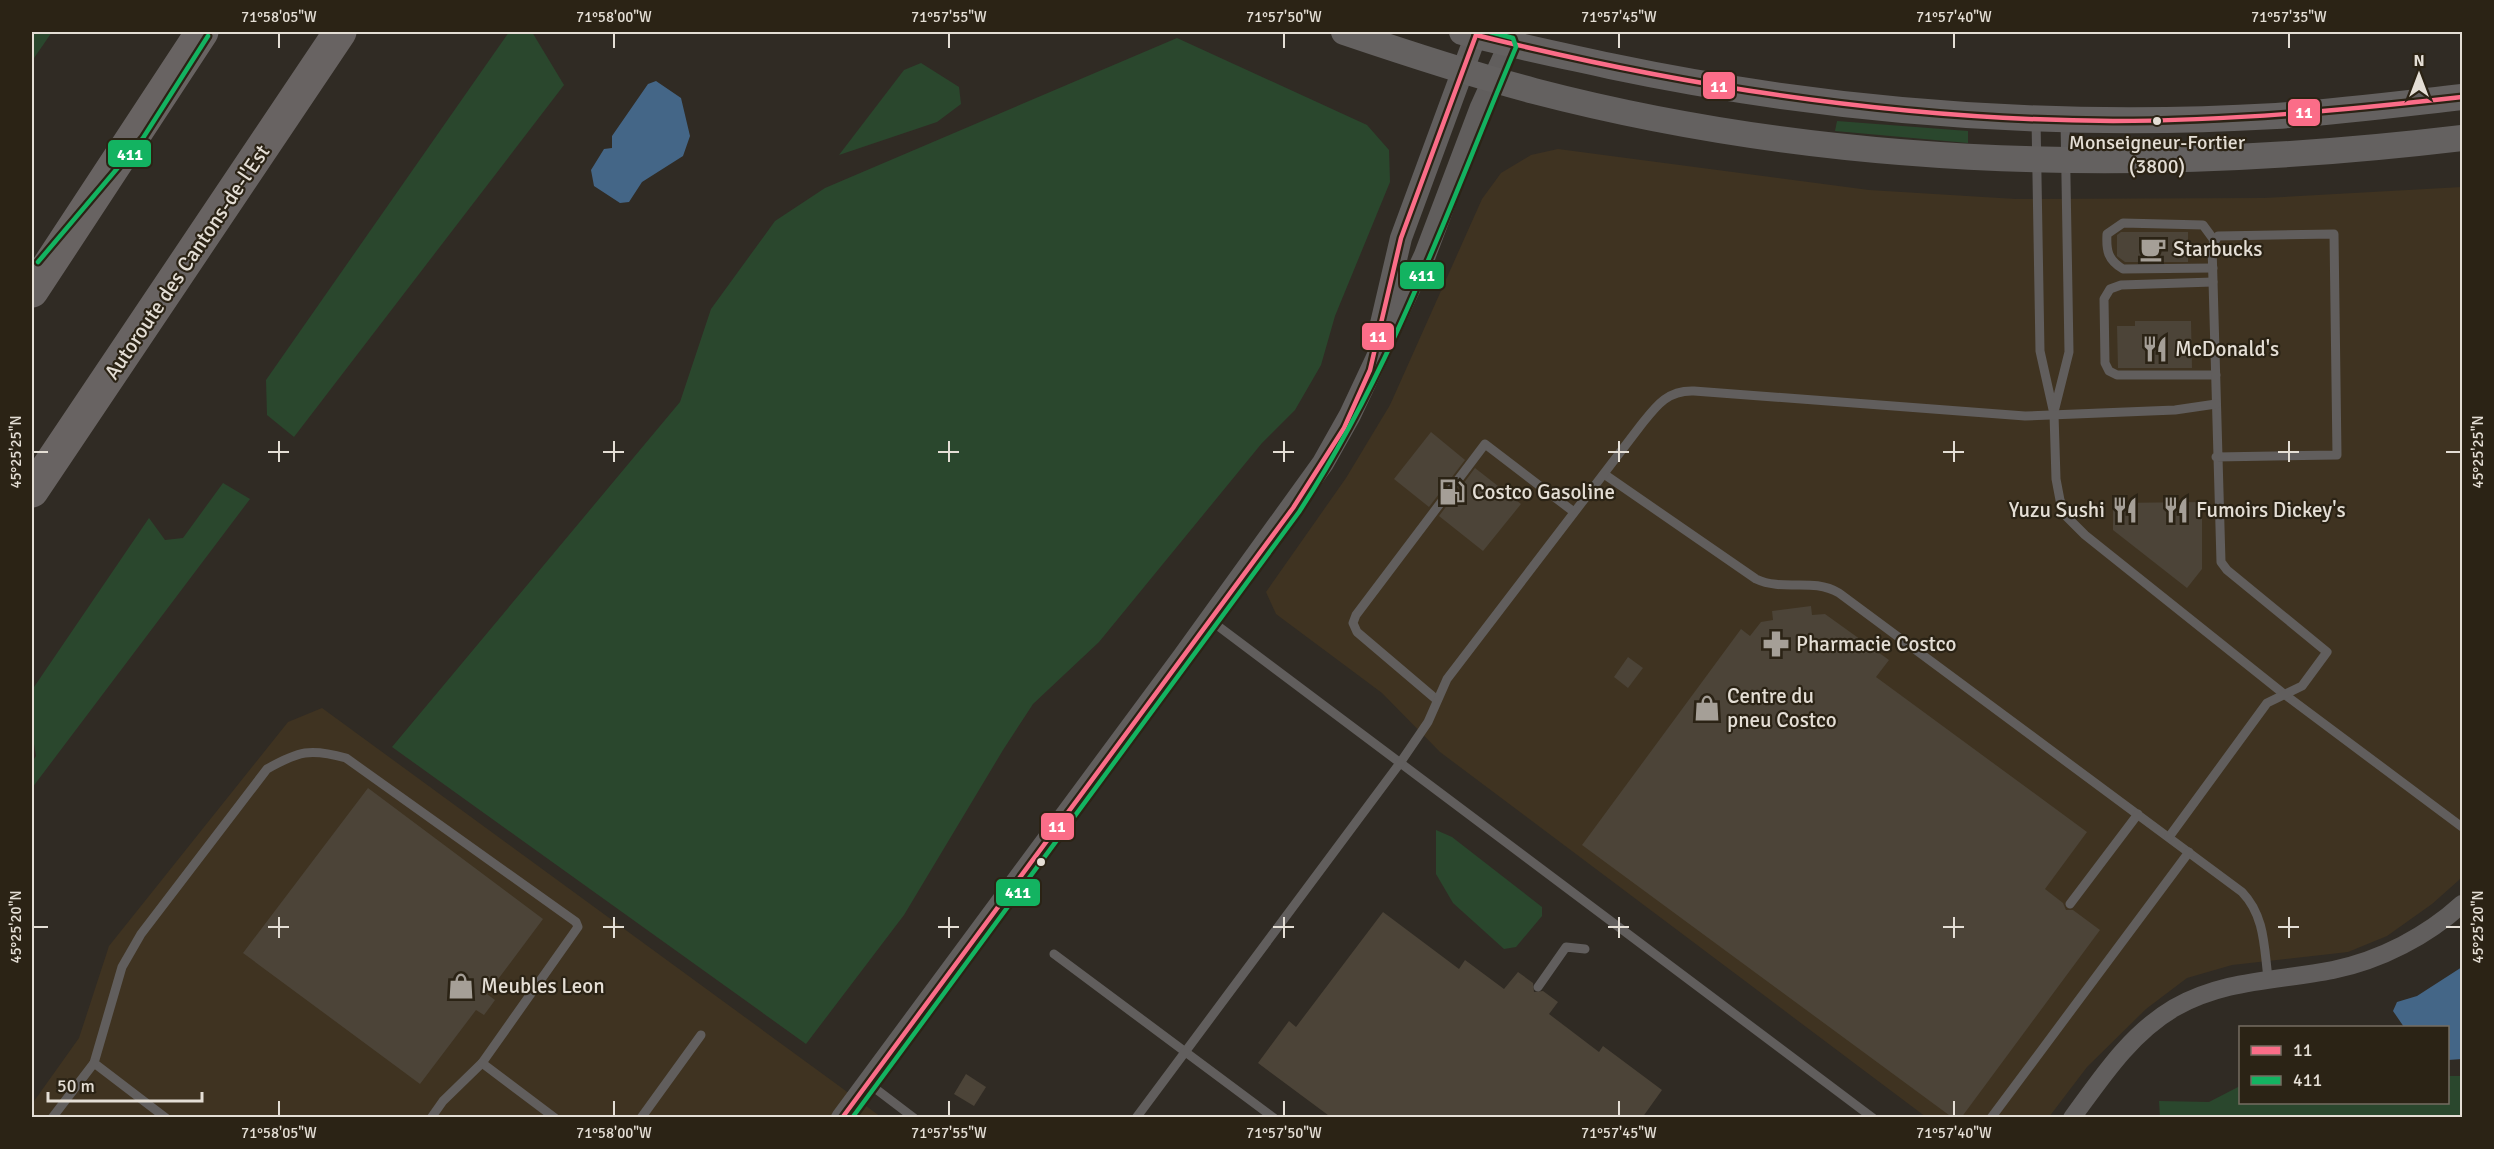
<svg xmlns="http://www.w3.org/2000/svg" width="2494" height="1149" viewBox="0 0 2494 1149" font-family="Signika,sans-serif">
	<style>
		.built { fill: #3f3321 }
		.green { fill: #2a472d }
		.water { fill: #446687 }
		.building { fill: #4c4438 }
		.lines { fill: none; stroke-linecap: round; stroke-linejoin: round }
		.service { stroke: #615e5d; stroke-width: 9 }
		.minor { stroke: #615e5d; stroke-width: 18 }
		.tertiary { stroke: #615e5d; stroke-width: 22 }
		.secondary { stroke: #646160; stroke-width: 26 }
		.motorway { stroke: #686362; stroke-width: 33 }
		.bus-1-casing { stroke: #2b2315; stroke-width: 9 }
		.bus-2-casing { stroke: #2b2315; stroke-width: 9 }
		.bus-1 { stroke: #fb6d88; stroke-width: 4.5 }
		.bus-2 { stroke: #13b361; stroke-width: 4.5 }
		.ticks { fill: none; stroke: #e4ded5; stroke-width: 2 }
		.bus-dot { fill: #e4ded5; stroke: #2b2315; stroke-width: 2 }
		.labels { text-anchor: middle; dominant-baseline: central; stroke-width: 4.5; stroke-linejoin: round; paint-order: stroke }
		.bus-label { font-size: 20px; fill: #e4ded5; stroke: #2b2315 }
		.poi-label { font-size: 21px; fill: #e4ded5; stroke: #2b2315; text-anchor: start }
		.street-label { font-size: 21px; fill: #e4ded5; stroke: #2b2315 }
		.line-badge { stroke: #2b2315; stroke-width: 2 }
		.badge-label { font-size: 16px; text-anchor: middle; font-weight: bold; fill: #fff }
		.neatline { fill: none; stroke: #e4ded5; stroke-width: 2 }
		.ticks-label { font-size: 15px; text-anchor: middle; fill: #e4ded5 }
	</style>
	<rect width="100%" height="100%" fill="#302b24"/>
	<g class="built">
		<polygon points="1558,149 1869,190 2016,199 2264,198 2462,187 2462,876 2459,880 2432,904 2387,936 2348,952 2232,965 2187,978 2146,1009 2087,1067 2049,1117 1926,1117 1440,752 1382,693 1276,614 1266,592 1346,478 1390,405 1482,199 1501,173 1531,155"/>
		<polygon points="322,708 835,1083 881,1117 32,1118 32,1104 79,1038 109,946 288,722"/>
	</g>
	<g class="green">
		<polygon points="32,32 52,32 32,61"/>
		<polygon points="509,32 532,32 564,85 294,437 267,415 266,380"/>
		<polygon points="1177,38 1367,125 1389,150 1390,182 1335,316 1321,365 1295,410 1262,443 1099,642 1033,704 1003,750 904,915 806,1044 392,747 680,402 711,309 775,221 825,188"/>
		<polygon points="921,63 959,87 961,104 937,122 839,155 904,70"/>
		<polygon points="1837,121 1968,131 1968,143 1835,131"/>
		<polygon points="223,483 250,499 32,788 32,762 36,756 32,732 32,690 149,518 165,540 183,538"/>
		<polygon points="1436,830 1452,837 1542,907 1542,916 1516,947 1504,949 1453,903 1436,874"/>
		<polygon points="2448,1076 2462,1076 2462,1117 2160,1117 2159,1101 2209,1102 2240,1086 2240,1102 2448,1102"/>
	</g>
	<g class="water">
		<polygon points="656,81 681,98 690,136 683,156 642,182 629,202 620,203 594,186 591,170 604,149 612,148 612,136 648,84"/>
		<polygon points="2462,967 2462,1059 2448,1060 2448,1028 2404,1027 2393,1011 2397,1002 2417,996"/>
	</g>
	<g class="building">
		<polygon points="2121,232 2188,232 2188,262 2125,262 2117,256 2117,235"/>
		<polygon points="2135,321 2191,321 2192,368 2118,368 2117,326 2135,326"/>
		<polygon points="1431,432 1465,460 1429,507 1394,479"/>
		<polygon points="1475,468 1521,504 1483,551 1439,516"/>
		<polygon points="2202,502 2202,569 2187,588 2113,530 2113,503"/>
		<polygon points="1811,606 1812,615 1825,614 1889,660 1876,677 2087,832 2045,889 2063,903 2066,910 2073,910 2100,930 1961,1118 1953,1118 1582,845 1741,629 1750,636 1761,622 1773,620 1772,611"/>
		<polygon points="1628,657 1643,668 1628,688 1614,677"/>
		<polygon points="368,788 543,919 487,994 495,1000 490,1007 484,1015 476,1010 420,1084 243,953"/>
		<polygon points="1383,912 1459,969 1465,960 1504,989 1518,972 1533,983 1534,992 1543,991 1558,1002 1549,1014 1599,1052 1603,1046 1662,1090 1642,1118 1332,1118 1258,1063 1289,1021 1296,1027"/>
		<polygon points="966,1074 986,1087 974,1106 954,1094"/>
	</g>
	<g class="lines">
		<g class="service">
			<polyline points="2036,119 2040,351 2054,414 2056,479 2060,500 2067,517 2085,535 2284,694 2462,827"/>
			<path d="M2213,268L2123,269C2108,260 2106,251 2107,234L2123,223L2203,225L2214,240"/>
			<polyline points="2213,282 2121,285 2110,289 2104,299 2105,363 2109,371 2117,375 2216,375"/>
			<polyline points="2054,412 2069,352 2065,121"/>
			<path d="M1604,474L1756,579C1784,592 1812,577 1839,593L2242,892C2265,916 2264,947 2268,978"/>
			<polyline points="1210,620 1873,1118"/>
			<polyline points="1437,700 1357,632 1353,623 1356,615 1485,444 1574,512"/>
			<polyline points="2169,837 2267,703 2302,686 2327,652 2227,570 2221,562 2212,246 2218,236 2334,234 2337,455 2216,457"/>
			<polyline points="2070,904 2138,814"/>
			<polyline points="1054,954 1274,1118"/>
			<polyline points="1538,987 1566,947 1585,949"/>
			<path d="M94,1063L122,967L141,934L267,769C299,751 310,748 346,758L576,922L578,927L482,1063L443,1101L431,1118"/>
			<polyline points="482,1063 555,1118"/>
			<polyline points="868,1083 914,1118"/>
			<polyline points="52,1118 94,1063 166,1118"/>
			<polyline points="641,1118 701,1035"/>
			<path d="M1136,1118L1400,763L1428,722L1447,679L1641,425C1656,406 1667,390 1694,391L2025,416L2175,410L2216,404"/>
			<polyline points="1991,1118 2189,852"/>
		</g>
		<path class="minor" d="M2072,1118C2102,1077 2130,1034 2174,1008C2225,979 2278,981 2333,970C2381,960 2427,936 2462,904"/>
		<g class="tertiary">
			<polyline points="1380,328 1401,238 1477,32"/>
			<polyline points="842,1118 1183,657 1323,463 1350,415 1425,255 1481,107 1515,32"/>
		</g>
		<g class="secondary">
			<path d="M1344,32C1406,53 1470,74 1534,91C1837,170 2153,175 2462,138"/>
			<path d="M1462,32C1510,45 1560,55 1610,66C1829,112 2052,129 2276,116C2338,112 2400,104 2462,97"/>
		</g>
		<g class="motorway">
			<polyline points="32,291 202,32"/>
			<polyline points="32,491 340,32"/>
		</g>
		<g class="bus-1-casing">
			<g id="bus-1">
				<path d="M1476,35C1685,87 1897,120 2113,121C2230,121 2346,110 2462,97"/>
				<polyline points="842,1118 1293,508 1344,428 1370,370 1401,238 1476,35"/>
			</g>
		</g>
		<g class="bus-2-casing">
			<g id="bus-2">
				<polyline points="38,262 143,138 208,36"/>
				<path d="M852,1118L1299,512C1394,366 1449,206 1516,47L1513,38L1490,32"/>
			</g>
		</g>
		<use href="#bus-1" class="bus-1"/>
		<use href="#bus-2" class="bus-2"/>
	</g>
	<path class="ticks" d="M279,33V48M614,33V48M949,33V48M1284,33V48M1619,33V48M1954,33V48M2289,33V48M279,441V462M614,441V462M949,441V462M1284,441V462M1619,441V462M1954,441V462M2289,441V462M33,452H48M268,452H289M603,452H624M938,452H959M1273,452H1294M1608,452H1629M1943,452H1964M2278,452H2299M2446,452H2461M279,917V938M614,917V938M949,917V938M1284,917V938M1619,917V938M1954,917V938M2289,917V938M33,927H48M268,927H289M603,927H624M938,927H959M1273,927H1294M1608,927H1629M1943,927H1964M2278,927H2299M2446,927H2461M279,1101V1116M614,1101V1116M949,1101V1116M1284,1101V1116M1619,1101V1116M1954,1101V1116"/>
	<defs>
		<g id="cafe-bare" transform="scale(2.07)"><path d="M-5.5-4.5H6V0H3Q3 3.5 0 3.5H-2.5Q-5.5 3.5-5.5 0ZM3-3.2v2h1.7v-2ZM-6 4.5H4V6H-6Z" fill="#a59f97" stroke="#2b2315" stroke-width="2.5" paint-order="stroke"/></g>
		<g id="restaurant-bare" transform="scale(2.07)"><path d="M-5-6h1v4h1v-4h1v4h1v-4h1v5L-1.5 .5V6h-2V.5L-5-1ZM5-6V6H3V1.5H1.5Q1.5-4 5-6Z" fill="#a59f97" stroke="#2b2315" stroke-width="2.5" paint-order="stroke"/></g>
		<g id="fuel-bare" transform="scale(2.07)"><path d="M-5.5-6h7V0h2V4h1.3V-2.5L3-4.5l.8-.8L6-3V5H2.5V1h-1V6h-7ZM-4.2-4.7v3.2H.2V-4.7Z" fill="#a59f97" stroke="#2b2315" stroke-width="2.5" paint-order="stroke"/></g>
		<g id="pharmacy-bare" transform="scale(2.07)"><path d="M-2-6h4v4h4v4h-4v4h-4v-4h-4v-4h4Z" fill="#a59f97" stroke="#2b2315" stroke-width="2.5" paint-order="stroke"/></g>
		<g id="shop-bare" transform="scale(2.07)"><path d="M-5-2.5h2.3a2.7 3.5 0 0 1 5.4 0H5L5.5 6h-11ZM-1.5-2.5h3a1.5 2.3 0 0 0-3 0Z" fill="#a59f97" stroke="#2b2315" stroke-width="2.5" paint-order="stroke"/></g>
	</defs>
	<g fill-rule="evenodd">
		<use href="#cafe-bare" x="2153" y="249"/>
		<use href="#restaurant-bare" x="2155" y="349"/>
		<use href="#fuel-bare" x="1452" y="492"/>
		<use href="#restaurant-bare" x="2125" y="510"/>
		<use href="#restaurant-bare" x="2176" y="510"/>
		<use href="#pharmacy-bare" x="1776" y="644"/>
		<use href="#shop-bare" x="1707" y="708"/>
		<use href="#shop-bare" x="461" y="986"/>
	</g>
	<g class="bus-dot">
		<circle cx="2157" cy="121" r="5"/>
		<circle cx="1041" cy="862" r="5"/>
	</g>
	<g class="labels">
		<g class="bus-label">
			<text x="2157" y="142">Monseigneur-Fortier<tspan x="2157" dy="24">(3800)</tspan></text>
		</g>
		<g class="poi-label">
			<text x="2173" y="249">Starbucks</text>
			<text x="2175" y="349">McDonald's</text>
			<text x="1472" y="492">Costco Gasoline</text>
			<text x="2105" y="510" text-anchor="end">Yuzu Sushi</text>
			<text x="2196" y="510">Fumoirs Dickey's</text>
			<text x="1796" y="644">Pharmacie Costco</text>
			<text x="1727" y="696">Centre du<tspan x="1727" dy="24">pneu Costco</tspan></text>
			<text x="481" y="986">Meubles Leon</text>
		</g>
		<g class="street-label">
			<text transform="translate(187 262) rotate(-56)">Autoroute des Cantons-de-l'Est</text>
		</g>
	</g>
	<g class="line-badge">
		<rect x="1702" y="71" width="34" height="29" rx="6" fill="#fb6d88"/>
		<rect x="2287" y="98" width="34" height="29" rx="6" fill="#fb6d88"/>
		<rect x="107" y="139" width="45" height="29" rx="6" fill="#13b361"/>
		<rect x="1399" y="261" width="46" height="29" rx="6" fill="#13b361"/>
		<rect x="1361" y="322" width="34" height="29" rx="6" fill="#fb6d88"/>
		<rect x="1040" y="812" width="35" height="29" rx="6" fill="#fb6d88"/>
		<rect x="995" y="878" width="46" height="29" rx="6" fill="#13b361"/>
	</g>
	<g class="badge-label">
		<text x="1719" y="92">11</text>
		<text x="2304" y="118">11</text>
		<text x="130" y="160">411</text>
		<text x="1422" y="281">411</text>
		<text x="1378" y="342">11</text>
		<text x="1057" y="832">11</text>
		<text x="1018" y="898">411</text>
	</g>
	<rect width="2494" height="1149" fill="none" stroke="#2b2315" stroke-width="66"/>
	<rect x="2239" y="1026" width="210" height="78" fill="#2b2315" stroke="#756e62" stroke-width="1.5"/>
	<rect x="2251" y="1046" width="30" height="9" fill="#fb6d88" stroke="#756e62" stroke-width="1.5"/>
	<text x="2293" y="1056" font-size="18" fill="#e4ded5">11</text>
	<rect x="2251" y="1076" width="30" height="9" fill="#13b361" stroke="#756e62" stroke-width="1.5"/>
	<text x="2293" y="1086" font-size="18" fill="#e4ded5">411</text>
	<g transform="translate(2419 75)" stroke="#2b2315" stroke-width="4.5" paint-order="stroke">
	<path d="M0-4.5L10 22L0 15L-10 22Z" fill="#e4ded5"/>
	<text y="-9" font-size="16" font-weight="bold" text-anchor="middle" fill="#e4ded5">N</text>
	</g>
	<path d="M48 1092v9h154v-9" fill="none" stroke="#e4ded5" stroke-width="3"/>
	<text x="57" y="1092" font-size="18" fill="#e4ded5" stroke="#2b2315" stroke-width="4.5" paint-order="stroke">50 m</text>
	<rect x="33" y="33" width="2428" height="1083" class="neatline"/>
	<g class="ticks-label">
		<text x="279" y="22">71°58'05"W</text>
		<text x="614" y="22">71°58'00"W</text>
		<text x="949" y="22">71°57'55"W</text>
		<text x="1284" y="22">71°57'50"W</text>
		<text x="1619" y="22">71°57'45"W</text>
		<text x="1954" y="22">71°57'40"W</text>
		<text x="2289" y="22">71°57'35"W</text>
		<text transform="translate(16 452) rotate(-90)" y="5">45°25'25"N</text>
		<text transform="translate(2478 452) rotate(-90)" y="5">45°25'25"N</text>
		<text transform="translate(16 927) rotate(-90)" y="5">45°25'20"N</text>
		<text transform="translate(2478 927) rotate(-90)" y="5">45°25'20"N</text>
		<text x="279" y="1138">71°58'05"W</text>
		<text x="614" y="1138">71°58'00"W</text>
		<text x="949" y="1138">71°57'55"W</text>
		<text x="1284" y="1138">71°57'50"W</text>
		<text x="1619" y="1138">71°57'45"W</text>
		<text x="1954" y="1138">71°57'40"W</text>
	</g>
</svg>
